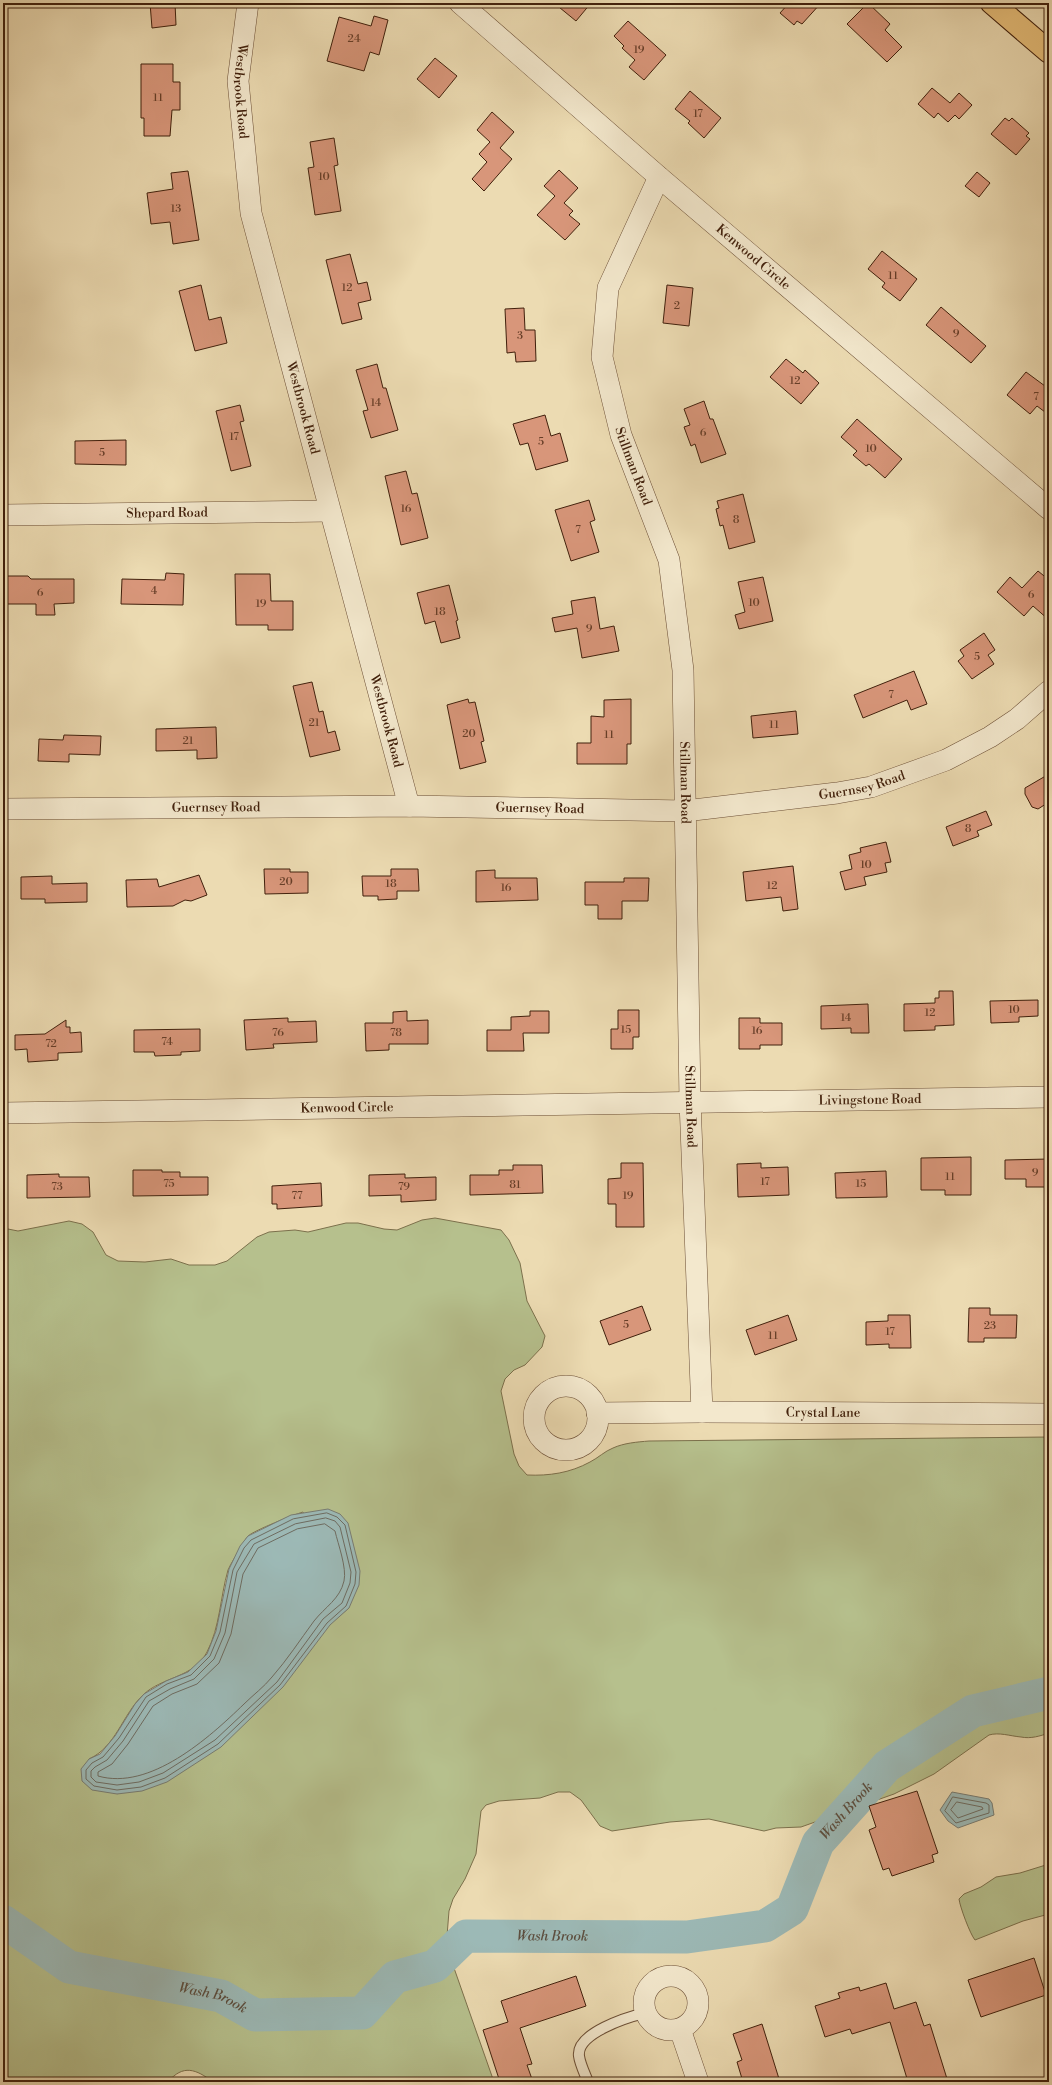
<svg xmlns="http://www.w3.org/2000/svg" width="1052" height="2085" viewBox="0 0 1052 2085" font-family="'Libre Bodoni',serif">
	<style>
		.green { fill: #b6c08d; stroke: #7c704c; fill-rule: evenodd }
		.water { fill: #9cb9b6; stroke: #787c72 }
		.lines { fill: none; stroke-linecap: round; stroke-linejoin: round }
		.shore { stroke: #6e6c61; stroke-width: 1 }
		.river { stroke: #9cb9b6; stroke-width: 33 }
		.building { fill: #d8967a; stroke: #41200c }
		.lane-casing { stroke: #6c4f36; stroke-width: 12 }
		.street-casing { stroke: #6c4f36; stroke-width: 22 }
		.primary-casing { stroke: #41200c; stroke-width: 24 }
		.lane { stroke: #f3e8cd; stroke-width: 10 }
		.street { stroke: #f3e8cd; stroke-width: 21 }
		.primary { stroke: #e6be79; stroke-width: 22 }
		.labels { text-anchor: middle; dominant-baseline: central; stroke-width: 3; stroke-linejoin: round; paint-order: stroke }
		.number-label { font-size: 11px; fill: #673e28 }
		.street-label { font-size: 13px; fill: #41200c; stroke: #f3e8cd }
		.water-label { font-size: 14px; font-style: italic; fill: #5c4e3f; stroke: #f3e8cd }
	</style>
	<rect width="100%" height="100%" fill="#ecdbb2"/>
	<filter id="stains"><feTurbulence type="fractalNoise" baseFrequency=".005" numOctaves="4"/><feColorMatrix values="0 0 0 0 .2 0 0 0 0 .09 0 0 0 0 .02 0 0 0 .5 -.17"/></filter>
	<radialGradient id="worn" r=".72"><stop offset=".6" stop-color="#630" stop-opacity="0"/><stop offset="1" stop-color="#630" stop-opacity=".3"/></radialGradient>
	<g class="green">
		<path d="M435,1218L501,1230L509,1240L520,1263L527,1301L545,1336L542,1347L525,1365L514,1370L505,1379L501,1391L514,1454L519,1466L527,1475C549,1476 570,1473 590,1462C598,1458 605,1451 613,1448C624,1443 637,1442 649,1441L1049,1437V1733C1040,1736 1031,1739 1021,1737C1010,1736 999,1732 989,1735L934,1774L894,1794L801,1827L776,1828L764,1831L709,1819L670,1822L612,1831L600,1826L581,1800L570,1792H558L540,1798L499,1801L486,1805L481,1811L476,1854L465,1879L453,1899L449,1911L447,1936L454,1968L494,2082H213C196,2069 183,2064 168,2082H35L29,2079L23,2082H3V1228L18,1231L69,1221L82,1224L93,1232L106,1255L118,1261L145,1262L171,1259L189,1265H215L227,1261L257,1237L269,1232L295,1230L308,1232L346,1223H358L384,1229L397,1230L422,1220ZM303,1512L349,1608L117,1794L89,1759C116,1747 122,1715 143,1695C161,1677 194,1678 207,1652C220,1627 220,1598 228,1570C231,1563 236,1556 240,1549C243,1546 245,1539 248,1536C255,1530 293,1515 303,1512Z"/>
		<path d="M1049,1864V1914L1023,1921L975,1940C970,1934 960,1907 959,1899L964,1894L981,1887L996,1877L1020,1873Z"/>
	</g>
	<g class="water">
		<polygon points="328,1509 340,1514 348,1523 360,1571 359,1585 349,1608 330,1625 283,1687 221,1747 167,1782 142,1791 117,1794 92,1790 82,1781 81,1769 89,1759 100,1754 115,1736 135,1704 144,1694 166,1681 188,1672 207,1654 216,1631 229,1569 240,1546 248,1536 291,1515"/>
		<polygon points="952,1792 989,1799 992,1803 994,1815 958,1828 948,1821 940,1810"/>
	</g>
	<g class="lines">
		<g class="shore">
			<polygon points="327,1513 337,1517 345,1525 356,1572 355,1584 346,1606 327,1623 280,1685 218,1744 165,1778 141,1787 117,1790 94,1786 86,1779 86,1770 92,1763 103,1757 119,1738 146,1697 167,1684 191,1675 210,1656 220,1632 233,1570 244,1548 251,1540 293,1519"/>
			<polygon points="326,1518 335,1521 340,1527 351,1572 350,1583 342,1603 323,1619 277,1682 215,1740 163,1773 139,1782 117,1785 96,1782 91,1777 91,1771 95,1767 107,1760 123,1741 149,1701 170,1689 194,1679 214,1659 225,1633 237,1572 254,1544 295,1524"/>
			<path d="M325,1524L335,1531C338,1544 347,1568 344,1581C340,1599 325,1607 314,1621C300,1640 287,1660 272,1677C264,1687 253,1695 244,1704C209,1738 150,1791 98,1776V1772L112,1764L128,1744L153,1706L172,1694L197,1684L219,1663L231,1634L243,1574L258,1548L297,1529Z"/>
			<polygon points="953,1797 986,1803 989,1805 989,1813 956,1823 945,1811"/>
			<polygon points="957,1802 982,1807 983,1809 958,1818 951,1810"/>
		</g>
		<path class="river" id="s1" d="M3,1921L69,1967L221,1996L255,2015L362,2013L395,1977L435,1966L466,1936L687,1937L765,1926L792,1909L818,1843L887,1766L973,1711L1049,1693"/>
	</g>
	<g class="building">
		<polygon points="150,3 175,3 176,25 152,28"/>
		<polygon points="554,3 591,3 576,21"/>
		<polygon points="789,3 821,3 802,24 797,21 794,25 780,13"/>
		<polygon points="868,3 890,24 885,30 902,47 887,62 847,24"/>
		<polygon points="374,16 388,20 379,55 370,52 364,71 327,61 339,17 371,26"/>
		<polygon points="628,21 666,55 644,80 629,67 635,60 622,48 624,46 614,36"/>
		<polygon points="435,58 457,76 439,98 417,79"/>
		<polygon points="141,64 173,64 173,82 180,82 180,110 172,110 170,136 144,136 144,118 141,118"/>
		<polygon points="932,88 950,103 959,93 972,105 959,119 955,115 948,122 938,113 934,118 918,104"/>
		<polygon points="690,91 721,118 704,138 688,123 690,121 675,109"/>
		<polygon points="492,112 514,132 500,148 512,159 484,191 472,179 487,162 479,154 490,142 477,130"/>
		<polygon points="1005,118 1009,121 1012,118 1029,133 1026,136 1030,139 1016,155 991,134"/>
		<polygon points="334,138 338,165 334,166 341,211 315,215 308,168 314,167 310,142"/>
		<polygon points="559,170 578,188 564,203 573,211 569,215 580,224 565,240 537,215 555,196 544,186"/>
		<polygon points="188,171 199,240 173,244 170,222 151,224 147,193 173,189 171,173"/>
		<polygon points="977,172 990,183 979,197 965,186"/>
		<polygon points="882,251 917,279 900,301 882,287 885,283 868,269"/>
		<polygon points="350,254 358,284 367,282 371,300 358,303 362,319 342,324 326,260"/>
		<polygon points="201,285 209,320 221,317 227,343 195,351 179,291"/>
		<polygon points="667,285 693,288 689,326 663,323"/>
		<polygon points="941,307 986,346 971,363 926,325"/>
		<polygon points="524,308 525,330 535,330 536,361 516,362 515,352 507,353 505,309"/>
		<polygon points="786,359 803,373 805,370 819,383 801,404 770,377"/>
		<polygon points="377,364 383,388 386,388 398,430 371,438 363,411 368,410 356,370"/>
		<polygon points="1026,372 1049,389 1049,415 1037,406 1030,414 1007,395"/>
		<polygon points="704,401 710,419 713,419 726,454 701,463 695,444 691,446 684,427 690,425 684,409"/>
		<polygon points="240,405 244,421 240,422 251,466 231,471 216,411"/>
		<polygon points="545,415 551,436 560,433 568,461 536,470 528,443 520,445 513,424"/>
		<polygon points="857,419 902,459 885,478 869,464 866,466 853,455 857,451 841,437"/>
		<polygon points="126,440 126,465 75,464 75,441"/>
		<polygon points="406,471 412,494 417,493 428,538 401,545 385,476"/>
		<polygon points="743,494 755,542 729,549 723,525 720,526 716,509 719,508 717,501"/>
		<polygon points="589,500 595,520 590,522 599,552 571,561 555,510"/>
		<polygon points="1038,571 1049,580 1049,620 1033,606 1024,616 997,592 1010,577 1022,588"/>
		<polygon points="166,573 184,574 183,605 121,604 122,579 165,580"/>
		<polygon points="235,574 270,574 271,601 293,601 293,630 268,630 268,625 236,625"/>
		<polygon points="6,576 28,576 31,579 74,579 74,603 54,604 55,615 36,615 36,604 7,604"/>
		<polygon points="763,577 773,621 739,629 735,615 745,612 738,582"/>
		<polygon points="449,585 458,620 456,621 460,638 441,643 435,621 425,624 417,593"/>
		<polygon points="595,597 600,629 614,626 619,651 582,658 577,628 555,632 552,618 573,614 571,601"/>
		<polygon points="984,633 995,650 988,655 994,664 972,679 958,661 964,656 960,650"/>
		<polygon points="914,671 927,704 911,710 907,700 863,718 854,695"/>
		<polygon points="312,682 319,712 323,711 328,733 335,731 340,750 310,757 293,686"/>
		<polygon points="468,699 469,703 475,702 484,741 481,742 486,762 460,769 447,705"/>
		<polygon points="631,699 631,744 627,744 627,764 577,764 577,743 591,743 591,716 604,717 604,700"/>
		<polygon points="796,711 798,734 753,738 751,716"/>
		<polygon points="216,727 217,758 197,759 197,750 156,751 156,729"/>
		<polygon points="64,735 101,736 100,755 69,754 69,762 38,761 39,739 63,740"/>
		<polygon points="1049,774 1049,802 1038,809 1032,807 1025,794 1025,788"/>
		<polygon points="986,811 992,825 977,831 979,836 953,846 946,827"/>
		<polygon points="886,842 891,862 885,863 887,872 864,877 866,885 845,890 840,872 852,869 849,855 861,852 860,848"/>
		<polygon points="793,866 798,909 783,911 781,897 746,901 743,872"/>
		<polygon points="264,869 290,869 290,872 308,872 308,893 265,894"/>
		<polygon points="391,869 418,869 419,891 397,891 397,899 378,900 378,896 363,896 362,876 391,876"/>
		<polygon points="495,870 495,878 537,878 538,900 476,902 476,871"/>
		<polygon points="199,875 207,895 191,901 185,900 173,906 127,907 126,880 157,879 159,887"/>
		<polygon points="52,876 52,884 87,883 87,902 45,903 45,899 21,899 21,877"/>
		<polygon points="624,878 649,878 648,901 622,901 622,919 598,919 598,905 585,905 585,882 624,882"/>
		<polygon points="939,991 953,991 954,1025 935,1026 935,1030 904,1031 904,1004 935,1003 935,998 939,998"/>
		<polygon points="1038,1000 1038,1016 1019,1017 1019,1022 991,1023 990,1001"/>
		<polygon points="868,1004 869,1033 851,1033 851,1028 821,1029 821,1006"/>
		<polygon points="618,1010 639,1010 639,1037 633,1037 633,1049 611,1049 611,1029 618,1029"/>
		<polygon points="407,1011 407,1021 428,1020 428,1044 389,1044 389,1050 366,1051 365,1023 393,1023 393,1012"/>
		<polygon points="530,1011 549,1011 549,1033 523,1033 524,1051 487,1051 487,1030 511,1030 511,1017 530,1016"/>
		<polygon points="288,1018 288,1022 316,1021 317,1042 273,1044 274,1048 246,1050 244,1020"/>
		<polygon points="739,1018 760,1018 760,1023 782,1023 782,1045 760,1045 760,1049 739,1049"/>
		<polygon points="66,1020 66,1027 70,1027 70,1033 81,1032 82,1052 58,1053 58,1060 28,1062 27,1049 15,1050 15,1035 45,1034"/>
		<polygon points="200,1029 200,1051 181,1052 181,1055 155,1056 154,1052 134,1052 134,1030"/>
		<polygon points="971,1157 971,1195 945,1195 945,1190 921,1190 921,1158"/>
		<polygon points="1049,1159 1049,1187 1026,1187 1026,1179 1005,1179 1005,1160"/>
		<polygon points="621,1163 643,1163 644,1227 616,1227 616,1204 608,1204 608,1179 621,1178"/>
		<polygon points="761,1163 761,1168 788,1167 789,1195 738,1197 737,1164"/>
		<polygon points="513,1165 542,1165 543,1193 470,1195 470,1175 499,1175 499,1170 513,1170"/>
		<polygon points="133,1170 162,1170 162,1172 180,1172 180,1177 208,1177 208,1195 133,1196"/>
		<polygon points="886,1171 887,1197 836,1198 835,1173"/>
		<polygon points="59,1174 59,1177 89,1177 90,1197 27,1198 27,1175"/>
		<polygon points="405,1174 405,1178 436,1177 436,1200 401,1202 401,1195 369,1196 369,1175"/>
		<polygon points="321,1183 322,1206 277,1209 277,1204 272,1204 272,1186"/>
		<polygon points="642,1306 651,1330 609,1345 600,1321"/>
		<polygon points="969,1308 990,1308 990,1315 1017,1315 1016,1338 984,1338 984,1342 968,1342"/>
		<polygon points="788,1315 797,1340 755,1355 746,1330"/>
		<polygon points="888,1315 910,1315 911,1348 889,1348 889,1344 866,1345 866,1322 888,1321"/>
		<polygon points="917,1791 938,1853 932,1855 934,1862 892,1876 889,1868 883,1870 869,1830 876,1827 869,1806"/>
		<polygon points="1034,1958 1046,1995 981,2017 968,1980"/>
		<polygon points="576,1976 586,2006 520,2028 532,2064 527,2065 533,2082 500,2082 483,2030 508,2022 501,2001"/>
		<polygon points="886,1983 894,2009 916,2002 924,2026 930,2024 948,2082 908,2082 890,2022 852,2034 850,2029 825,2037 815,2006 840,1998 838,1993 859,1987 860,1991"/>
		<polygon points="762,2024 780,2082 743,2082 737,2062 742,2060 733,2034"/>
	</g>
	<g class="lines">
		<g class="lane-casing">
			<path id="lane" d="M588,2082C585,2074 580,2064 579,2056C576,2033 628,2017 645,2013"/>
		</g>
		<g class="street-casing">
			<g id="street">
				<path id="s2" d="M248,3L238,81L251,213L409,806"/>
				<path id="s3" d="M460,3L659,177L1049,509"/>
				<path id="s4" d="M659,177L608,288L602,357L621,435L669,560L683,670L690,1101L702,1412"/>
				<path id="s5" d="M3,515L330,511"/>
				<path id="s6" d="M3,809L409,806L685,811L837,793L871,787L946,760L990,737L1017,719L1049,691"/>
				<path id="s7" d="M3,1113L1049,1097"/>
				<circle cx="566" cy="1418" r="32"/>
				<path id="s8" d="M597,1413L702,1412L1049,1414"/>
				<circle cx="671" cy="2003" r="27"/>
				<polyline points="680,2029 698,2082"/>
			</g>
		</g>
		<g class="primary-casing">
			<polyline id="primary" points="992,3 1049,52"/>
		</g>
		<use href="#lane" class="lane"/>
		<use href="#street" class="street"/>
		<use href="#primary" class="primary"/>
	</g>
	<g class="labels">
		<g class="number-label">
			<text x="354" y="39">24</text>
			<text x="639" y="50">19</text>
			<text x="158" y="98">11</text>
			<text x="698" y="114">17</text>
			<text x="324" y="177">10</text>
			<text x="176" y="209">13</text>
			<text x="893" y="276">11</text>
			<text x="347" y="288">12</text>
			<text x="677" y="306">2</text>
			<text x="956" y="334">9</text>
			<text x="520" y="336">3</text>
			<text x="795" y="381">12</text>
			<text x="1036" y="397">7</text>
			<text x="376" y="403">14</text>
			<text x="703" y="433">6</text>
			<text x="234" y="437">17</text>
			<text x="541" y="442">5</text>
			<text x="871" y="449">10</text>
			<text x="102" y="453">5</text>
			<text x="406" y="509">16</text>
			<text x="736" y="520">8</text>
			<text x="578" y="530">7</text>
			<text x="154" y="591">4</text>
			<text x="40" y="593">6</text>
			<text x="1031" y="595">6</text>
			<text x="754" y="603">10</text>
			<text x="261" y="604">19</text>
			<text x="440" y="612">18</text>
			<text x="589" y="629">9</text>
			<text x="977" y="657">5</text>
			<text x="891" y="695">7</text>
			<text x="314" y="723">21</text>
			<text x="774" y="725">11</text>
			<text x="469" y="734">20</text>
			<text x="609" y="735">11</text>
			<text x="188" y="741">21</text>
			<text x="968" y="829">8</text>
			<text x="866" y="865">10</text>
			<text x="286" y="882">20</text>
			<text x="391" y="884">18</text>
			<text x="772" y="886">12</text>
			<text x="506" y="888">16</text>
			<text x="1014" y="1010">10</text>
			<text x="930" y="1013">12</text>
			<text x="846" y="1018">14</text>
			<text x="626" y="1030">15</text>
			<text x="757" y="1031">16</text>
			<text x="278" y="1033">76</text>
			<text x="396" y="1033">78</text>
			<text x="167" y="1042">74</text>
			<text x="51" y="1044">72</text>
			<text x="1035" y="1173">9</text>
			<text x="950" y="1177">11</text>
			<text x="765" y="1182">17</text>
			<text x="169" y="1184">75</text>
			<text x="861" y="1184">15</text>
			<text x="515" y="1185">81</text>
			<text x="57" y="1187">73</text>
			<text x="404" y="1187">79</text>
			<text x="297" y="1196">77</text>
			<text x="628" y="1196">19</text>
			<text x="626" y="1325">5</text>
			<text x="990" y="1326">23</text>
			<text x="890" y="1332">17</text>
			<text x="773" y="1336">11</text>
		</g>
		<g class="street-label">
			<text stroke="none"><textPath href="#s2" startOffset="89">Westbrook Road</textPath></text>
			<text stroke="none"><textPath href="#s3" startOffset="388">Kenwood Circle</textPath></text>
			<text stroke="none"><textPath href="#s2" startOffset="413">Westbrook Road</textPath></text>
			<text stroke="none"><textPath href="#s4" startOffset="305">Stillman Road</textPath></text>
			<text stroke="none"><textPath href="#s5" startOffset="164">Shepard Road</textPath></text>
			<text stroke="none"><textPath href="#s2" startOffset="737">Westbrook Road</textPath></text>
			<text stroke="none"><textPath href="#s4" startOffset="629">Stillman Road</textPath></text>
			<text stroke="none"><textPath href="#s6" startOffset="861">Guernsey Road</textPath></text>
			<text stroke="none"><textPath href="#s6" startOffset="213">Guernsey Road</textPath></text>
			<text stroke="none"><textPath href="#s6" startOffset="537">Guernsey Road</textPath></text>
			<text stroke="none"><textPath href="#s7" startOffset="867">Livingstone Road</textPath></text>
			<text stroke="none"><textPath href="#s7" startOffset="344">Kenwood Circle</textPath></text>
			<text stroke="none"><textPath href="#s4" startOffset="953">Stillman Road</textPath></text>
			<text stroke="none"><textPath href="#s8" startOffset="226">Crystal Lane</textPath></text>
		</g>
		<g class="water-label">
			<text stroke="none"><textPath href="#s1" startOffset="960">Wash Brook</textPath></text>
			<text stroke="none"><textPath href="#s1" startOffset="601">Wash Brook</textPath></text>
			<text stroke="none"><textPath href="#s1" startOffset="228">Wash Brook</textPath></text>
		</g>
	</g>
	<rect width="1052" height="2085" fill="none" stroke="#ecdbb2" stroke-width="16"/>
	<rect x="4" y="4" width="1044" height="2077" fill="none" stroke="#41200c" stroke-width="2"/>
	<rect x="8" y="8" width="1036" height="2069" fill="none" stroke="#41200c"/>
	<rect width="100%" height="100%" filter="url(#stains)"/>
	<rect width="100%" height="100%" fill="url(#worn)"/>
</svg>
